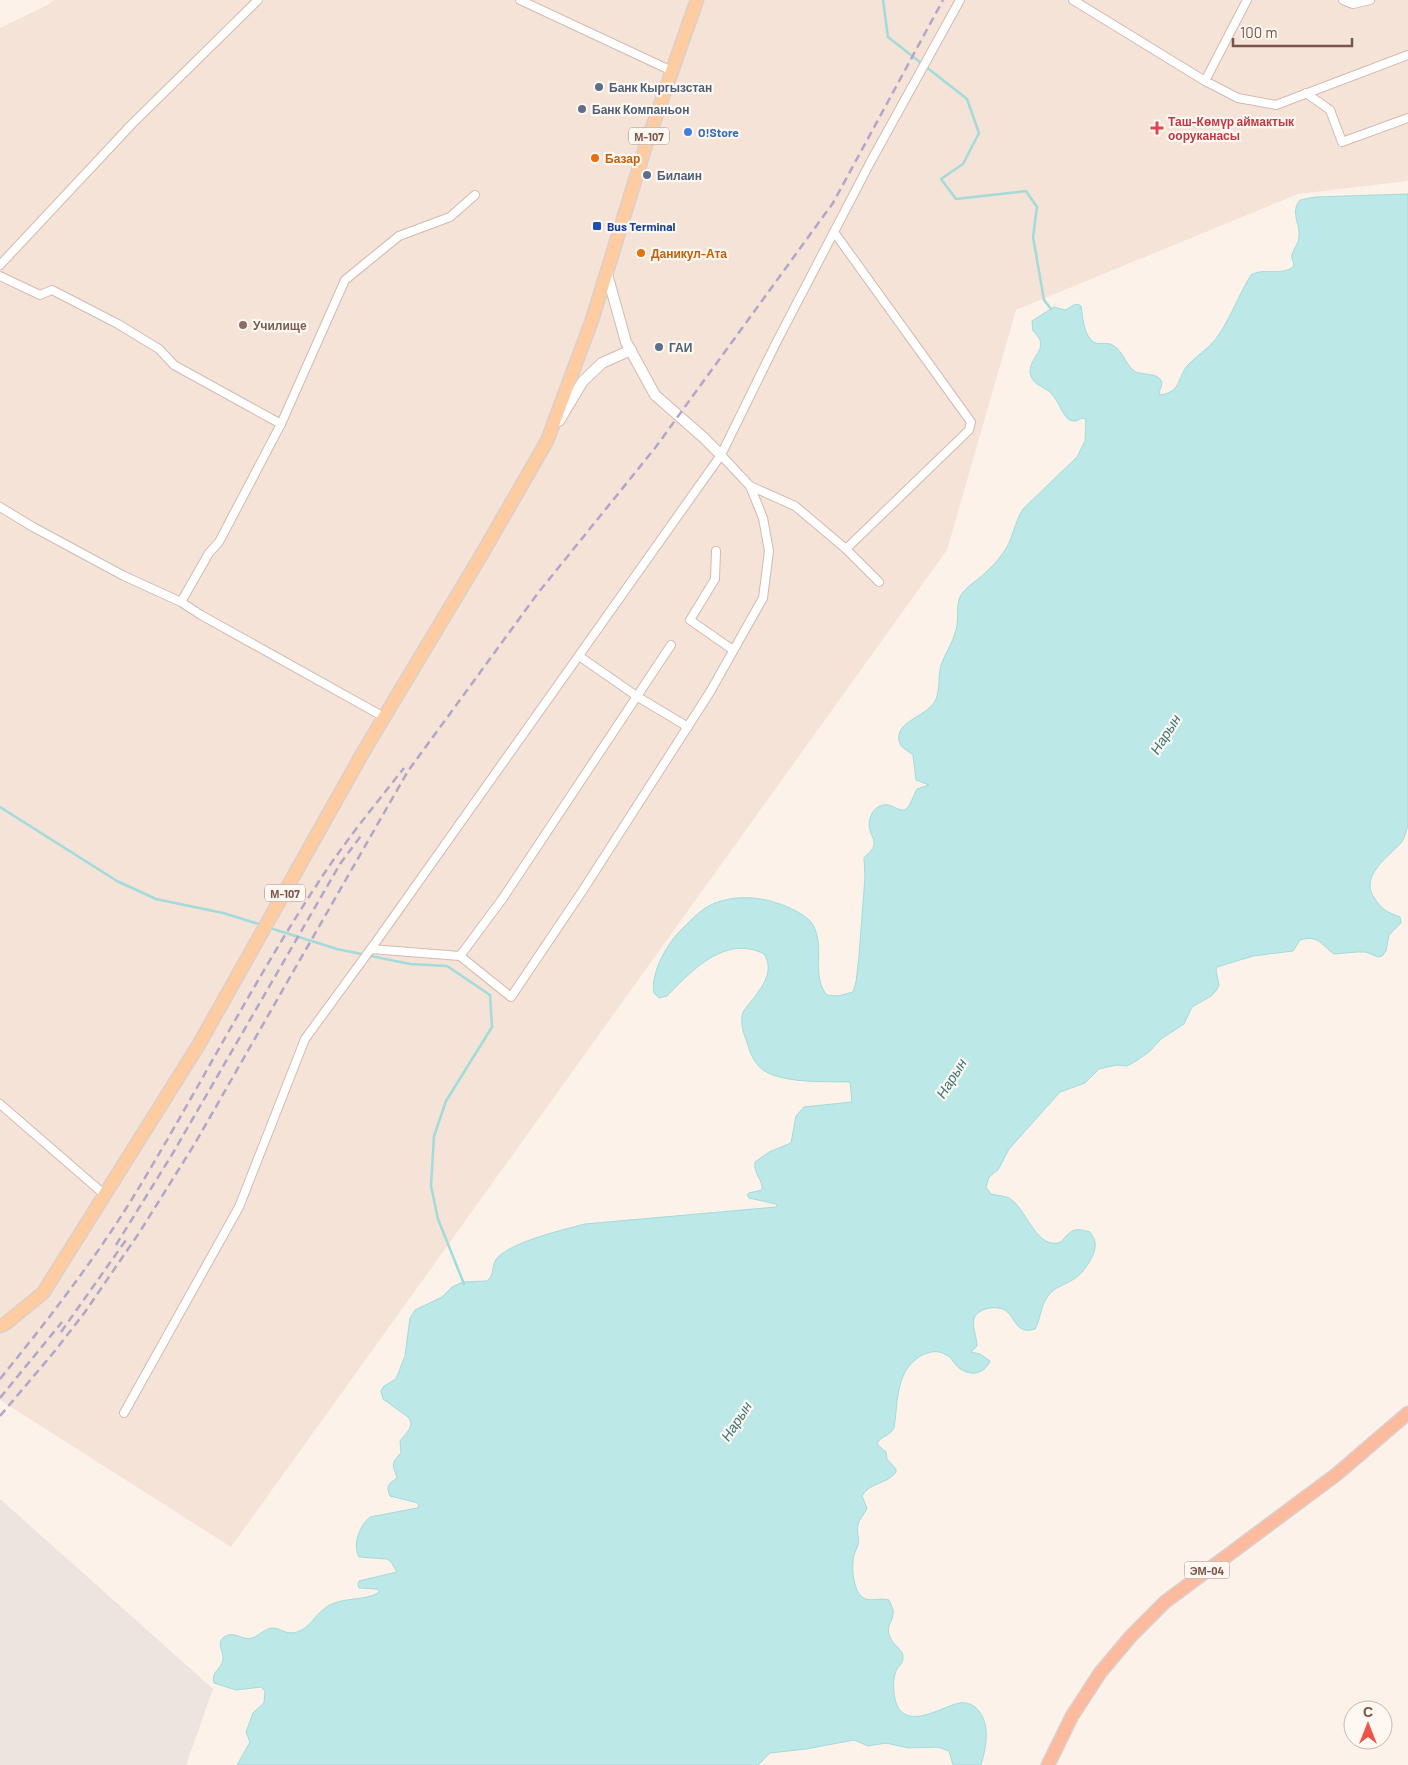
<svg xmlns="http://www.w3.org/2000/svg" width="1408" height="1765" viewBox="0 0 1408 1765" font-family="Barlow,sans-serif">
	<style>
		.residential { fill: #f6e3d7 }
		.industrial { fill: #ede3df }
		.water { fill: #bce9e8; stroke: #a1dbdb }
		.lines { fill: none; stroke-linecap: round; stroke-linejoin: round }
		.stream { stroke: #a1dbdb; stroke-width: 2.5 }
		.minor-casing { stroke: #d3bab0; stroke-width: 10 }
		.tertiary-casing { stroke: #d3bab0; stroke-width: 12 }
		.primary-casing { stroke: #dacfcd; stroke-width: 15 }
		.trunk-casing { stroke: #dacfcd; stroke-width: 15 }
		.minor { stroke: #fff; stroke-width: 8 }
		.tertiary { stroke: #fff; stroke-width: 10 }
		.primary { stroke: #fecca0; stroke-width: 12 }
		.trunk { stroke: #fcba9f; stroke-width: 12 }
		.rail { stroke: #b3a5c9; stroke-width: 2.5; stroke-dasharray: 8 5; stroke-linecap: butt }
		.service-dot { fill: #5c6f8a; stroke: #fff7f1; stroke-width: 2 }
		.health-dot { fill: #e0444e; stroke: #fff7f1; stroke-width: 2 }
		.shop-dot { fill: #3f7fe0; stroke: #fff7f1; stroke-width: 2 }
		.food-dot { fill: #e8710a; stroke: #fff7f1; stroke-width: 2 }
		.transit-dot { fill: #1a4fb4; stroke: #fff7f1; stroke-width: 2 }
		.education-dot { fill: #8d6e63; stroke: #fff7f1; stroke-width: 2 }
		.labels { text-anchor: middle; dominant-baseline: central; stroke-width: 4.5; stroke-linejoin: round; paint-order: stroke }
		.shield { fill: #fff7f1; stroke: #a2857d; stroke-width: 1 }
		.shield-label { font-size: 11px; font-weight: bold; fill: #7a544b }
		.service-label { font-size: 12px; font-weight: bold; fill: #4e5e75; stroke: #fff7f1; text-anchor: start }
		.health-label { font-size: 12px; font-weight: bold; fill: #be3a42; stroke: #fff7f1; text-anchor: start }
		.shop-label { font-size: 12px; font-weight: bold; fill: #366cbe; stroke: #fff7f1; text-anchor: start }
		.food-label { font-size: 12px; font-weight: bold; fill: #c56008; stroke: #fff7f1; text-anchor: start }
		.transit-label { font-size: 12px; font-weight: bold; fill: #164399; stroke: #fff7f1; text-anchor: start }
		.education-label { font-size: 12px; font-weight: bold; fill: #785e54; stroke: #fff7f1; text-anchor: start }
		.water-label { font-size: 14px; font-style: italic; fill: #3a7878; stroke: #fff7f1 }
	</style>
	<rect width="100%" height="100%" fill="#fdf2e9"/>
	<polygon class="residential" points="54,0 1408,0 1408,181 1298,194 1016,310 947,550 231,1547 0,1400 0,28 49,4"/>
	<polygon class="industrial" points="0,1499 213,1689 186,1765 0,1765"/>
	<path class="water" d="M1408,194V825C1406,831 1405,838 1401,843C1388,857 1361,875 1373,896C1382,910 1385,911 1400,917L1401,923L1389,935L1386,951L1382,956L1378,957L1366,952H1357L1334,954C1322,946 1319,934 1300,940L1293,951L1253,956L1217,967L1216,970L1219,985L1216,991L1211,996L1192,1007L1184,1024L1161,1039L1149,1052L1136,1061L1127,1066L1116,1065L1099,1069L1085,1083L1060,1092L1009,1149L998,1170L989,1177L986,1187L991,1194C999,1196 1007,1195 1013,1201C1027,1212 1038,1251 1061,1242C1071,1230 1074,1227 1090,1232C1093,1237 1096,1241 1095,1247C1095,1256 1082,1275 1074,1279C1065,1285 1054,1287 1048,1296C1040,1306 1041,1319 1035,1329C1016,1335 1016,1318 1005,1310C996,1305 977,1308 974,1319C972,1327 977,1338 977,1346L971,1352L980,1354L990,1361C983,1377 966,1376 956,1365C953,1362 951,1357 948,1356C932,1344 911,1359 904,1374C896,1391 897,1410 894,1428C889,1437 880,1436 877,1444L886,1452L887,1459L896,1469V1472C888,1484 868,1483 862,1496L867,1508C865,1514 859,1519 858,1525C856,1532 860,1538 858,1545C857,1548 855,1552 854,1555C851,1566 853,1590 862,1597C869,1603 880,1597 889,1600C890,1603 894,1609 893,1614C893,1623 884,1626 891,1639C894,1646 904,1650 903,1658C903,1664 898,1666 896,1671C892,1681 893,1700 899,1709C913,1728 945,1705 960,1703C966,1702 971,1704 975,1707C992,1722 986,1747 981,1765H953L949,1751L938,1747L908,1748L886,1743L868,1746L854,1740L806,1749L770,1753L758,1765H237L250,1742L246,1732L253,1713L264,1703L265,1691L261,1687L236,1690L214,1683C211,1670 222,1670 223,1659C224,1652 216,1644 223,1638C233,1629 242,1641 252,1638C259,1636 265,1628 273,1628C279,1628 284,1633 291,1633C310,1632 314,1613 330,1605C345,1597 364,1601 378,1593L379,1591L377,1589L359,1588L358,1584L359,1581L397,1572L391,1562L387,1559L359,1557C352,1545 360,1525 370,1517L417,1508L419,1507L418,1503L390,1496C385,1485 390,1483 397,1478C393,1465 390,1464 401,1453L400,1441C405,1434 416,1426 408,1417L383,1399L381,1391L384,1386L396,1379L398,1374L405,1356L410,1318L415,1310L442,1297L452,1287L463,1282L487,1281C495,1275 491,1264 498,1257C515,1241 562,1230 585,1224L776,1207L777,1205L776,1204L749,1198L747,1195L749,1193L762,1190C764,1181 753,1174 755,1162L769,1152L791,1143L796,1116L804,1107L852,1102L850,1082C826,1081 772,1085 757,1064C752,1058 749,1050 747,1042C743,1032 740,1023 743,1012C754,996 778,975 764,954C726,934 691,971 667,996L659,998L654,993C650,973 668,942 682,929C692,919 702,908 715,903C742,893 771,898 796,911C805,916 813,921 816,932C823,952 812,978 827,995L838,996L853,992L856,982L859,956L865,877L864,858C867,854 873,850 874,845C875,840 871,835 870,830C867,821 872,807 883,805C891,803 897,811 905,810L909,806L917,789L929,785L916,780L913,755C906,749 897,747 899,735C901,720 929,715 936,699C940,689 938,676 941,665C945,653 953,643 956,630C959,620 956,605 960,597C966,586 977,581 985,573C992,567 998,560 1003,553C1013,540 1014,523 1023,509L1077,457L1085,441L1086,419L1082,418L1076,421C1072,421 1071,421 1068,419C1061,412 1058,400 1051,393C1043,386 1031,384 1030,372C1030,355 1052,348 1033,331L1032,321L1054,307L1065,310C1071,308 1075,301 1081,306C1083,319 1083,330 1091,340C1096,346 1104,342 1110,344C1121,347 1125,363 1133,370C1140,376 1152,372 1159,378C1164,382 1161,388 1159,392L1160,395C1181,392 1177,379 1187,366C1196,356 1207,350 1215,340C1230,320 1238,296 1251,275C1264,267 1282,277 1294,266C1294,262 1291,259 1292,255C1294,248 1299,243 1299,236C1300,223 1290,212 1300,200L1315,197Z"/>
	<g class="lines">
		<g class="stream">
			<polyline points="883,0 888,37 967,99 979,133 963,164 941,179 956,199 1026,191 1037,207 1033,237 1044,300 1051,309"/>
			<polyline points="0,807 117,881 156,899 223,913 262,925"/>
			<polyline points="270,928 337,949 410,964 447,966 490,995 492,1027 446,1101 434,1136 431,1186 438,1219 464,1284"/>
		</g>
		<g class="minor-casing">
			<g id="minor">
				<polyline points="520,0 672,71"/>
				<polyline points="1073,0 1205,81 1238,98 1276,105 1408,55"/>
				<polyline points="1343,0 1353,4 1370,0"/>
				<polyline points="1205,81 1247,0"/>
				<polyline points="1306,93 1330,110 1342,142 1408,118"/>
				<polyline points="834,232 971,422 969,430 846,549"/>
				<polyline points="0,265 132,124 258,0"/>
				<polyline points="0,276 40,295 52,290 118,324 159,349 174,365 281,424"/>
				<polyline points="750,486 795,506 846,549 879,582"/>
				<polyline points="0,507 33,527 124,576 181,602 201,615 384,717"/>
				<polyline points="716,551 715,579 690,620 733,650"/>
				<polyline points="181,602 209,553 219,542 281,424 345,280 399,236 450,217 475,195"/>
				<polyline points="579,656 638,697 688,727"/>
				<polyline points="371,949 460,956 503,898 671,645"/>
				<polyline points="460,956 511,997 583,890 710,692 763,598 769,551 763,518 750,486 721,455"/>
				<polyline points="0,1104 105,1195"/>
				<polyline points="124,1413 239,1207 305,1039 378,939 721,455 776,343 871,161 960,0"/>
			</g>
		</g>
		<g class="tertiary-casing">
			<g id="tertiary">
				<polyline points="607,274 626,342 655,395 704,438 721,455"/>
				<polyline points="559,421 583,381 602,363 631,350"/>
			</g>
		</g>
		<g class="primary-casing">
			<polyline id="primary" points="0,1326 5,1324 43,1293 198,1046 365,749 479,559 547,441 592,320 646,145 697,0"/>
		</g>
		<g class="trunk-casing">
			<polyline id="trunk" points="1048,1765 1072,1716 1100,1673 1131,1636 1165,1602 1337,1474 1408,1413"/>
		</g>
		<use href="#minor" class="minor"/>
		<use href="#tertiary" class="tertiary"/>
		<use href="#primary" class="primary"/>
		<use href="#trunk" class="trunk"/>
		<g class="rail">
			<polyline points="116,1245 173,1153 340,864 363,833"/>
			<polyline points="61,1332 126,1240"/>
			<path d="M0,1379C47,1321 93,1262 132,1199C195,1096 250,987 316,886C342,845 374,806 404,768"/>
			<polyline points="0,1398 62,1322"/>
			<polyline points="0,1416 54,1352 85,1312 139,1233 194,1145 408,771 538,593 655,448 833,203 943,0"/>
		</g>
	</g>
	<g class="service-dot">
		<circle cx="599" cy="87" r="5"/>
		<circle cx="582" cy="109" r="5"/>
		<circle cx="647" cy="175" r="5"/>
		<circle cx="659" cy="347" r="5"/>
	</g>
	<path class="health-dot" d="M1154.5 120.5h5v5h5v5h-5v5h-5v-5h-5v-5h5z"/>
	<circle class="shop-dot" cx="688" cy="132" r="5"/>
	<g class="food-dot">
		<circle cx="595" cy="158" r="5"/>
		<circle cx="641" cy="253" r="5"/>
	</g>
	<rect class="transit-dot" x="592" y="221" width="10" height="10" rx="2.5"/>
	<circle class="education-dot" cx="243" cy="325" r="5"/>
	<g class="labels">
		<g class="shield">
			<rect x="629" y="127.5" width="40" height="17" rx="4"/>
			<rect x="265" y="884.5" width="40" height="17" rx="4"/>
			<rect x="1184.5" y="1561.5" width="45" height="17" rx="4"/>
		</g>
		<g class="shield-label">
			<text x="649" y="136">М-107</text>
			<text x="285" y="893">М-107</text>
			<text x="1207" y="1570">ЭМ-04</text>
		</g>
		<g class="service-label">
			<text x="609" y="87">Банк Кыргызстан</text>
			<text x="592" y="109">Банк Компаньон</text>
			<text x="657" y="175">Билаин</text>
			<text x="669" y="347">ГАИ</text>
		</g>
		<g class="health-label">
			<text x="1168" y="121">Таш-Көмүр аймактык<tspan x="1168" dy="14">ооруканасы</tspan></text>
		</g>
		<g class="shop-label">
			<text x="698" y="132">O!Store</text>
		</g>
		<g class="food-label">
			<text x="605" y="158">Базар</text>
			<text x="651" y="253">Даникул-Ата</text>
		</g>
		<g class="transit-label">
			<text x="607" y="226">Bus Terminal</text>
		</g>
		<g class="education-label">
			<text x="253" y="325">Училище</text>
		</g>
		<g class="water-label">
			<text transform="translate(1165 734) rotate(-58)">Нарын</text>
			<text transform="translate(951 1078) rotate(-58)">Нарын</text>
			<text transform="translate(736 1421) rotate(-57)">Нарын</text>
		</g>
	</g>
	<g transform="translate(1368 1725)"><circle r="24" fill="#fff7f1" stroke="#cab6af"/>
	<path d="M0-4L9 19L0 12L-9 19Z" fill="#ec544a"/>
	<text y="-8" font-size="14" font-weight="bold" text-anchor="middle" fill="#7a544b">С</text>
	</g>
	<path d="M1233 38v8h119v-8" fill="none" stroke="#7a544b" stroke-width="2.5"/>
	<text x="1240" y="38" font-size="15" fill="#7a544b" stroke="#fff7f1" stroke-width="4" paint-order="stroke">100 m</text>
</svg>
